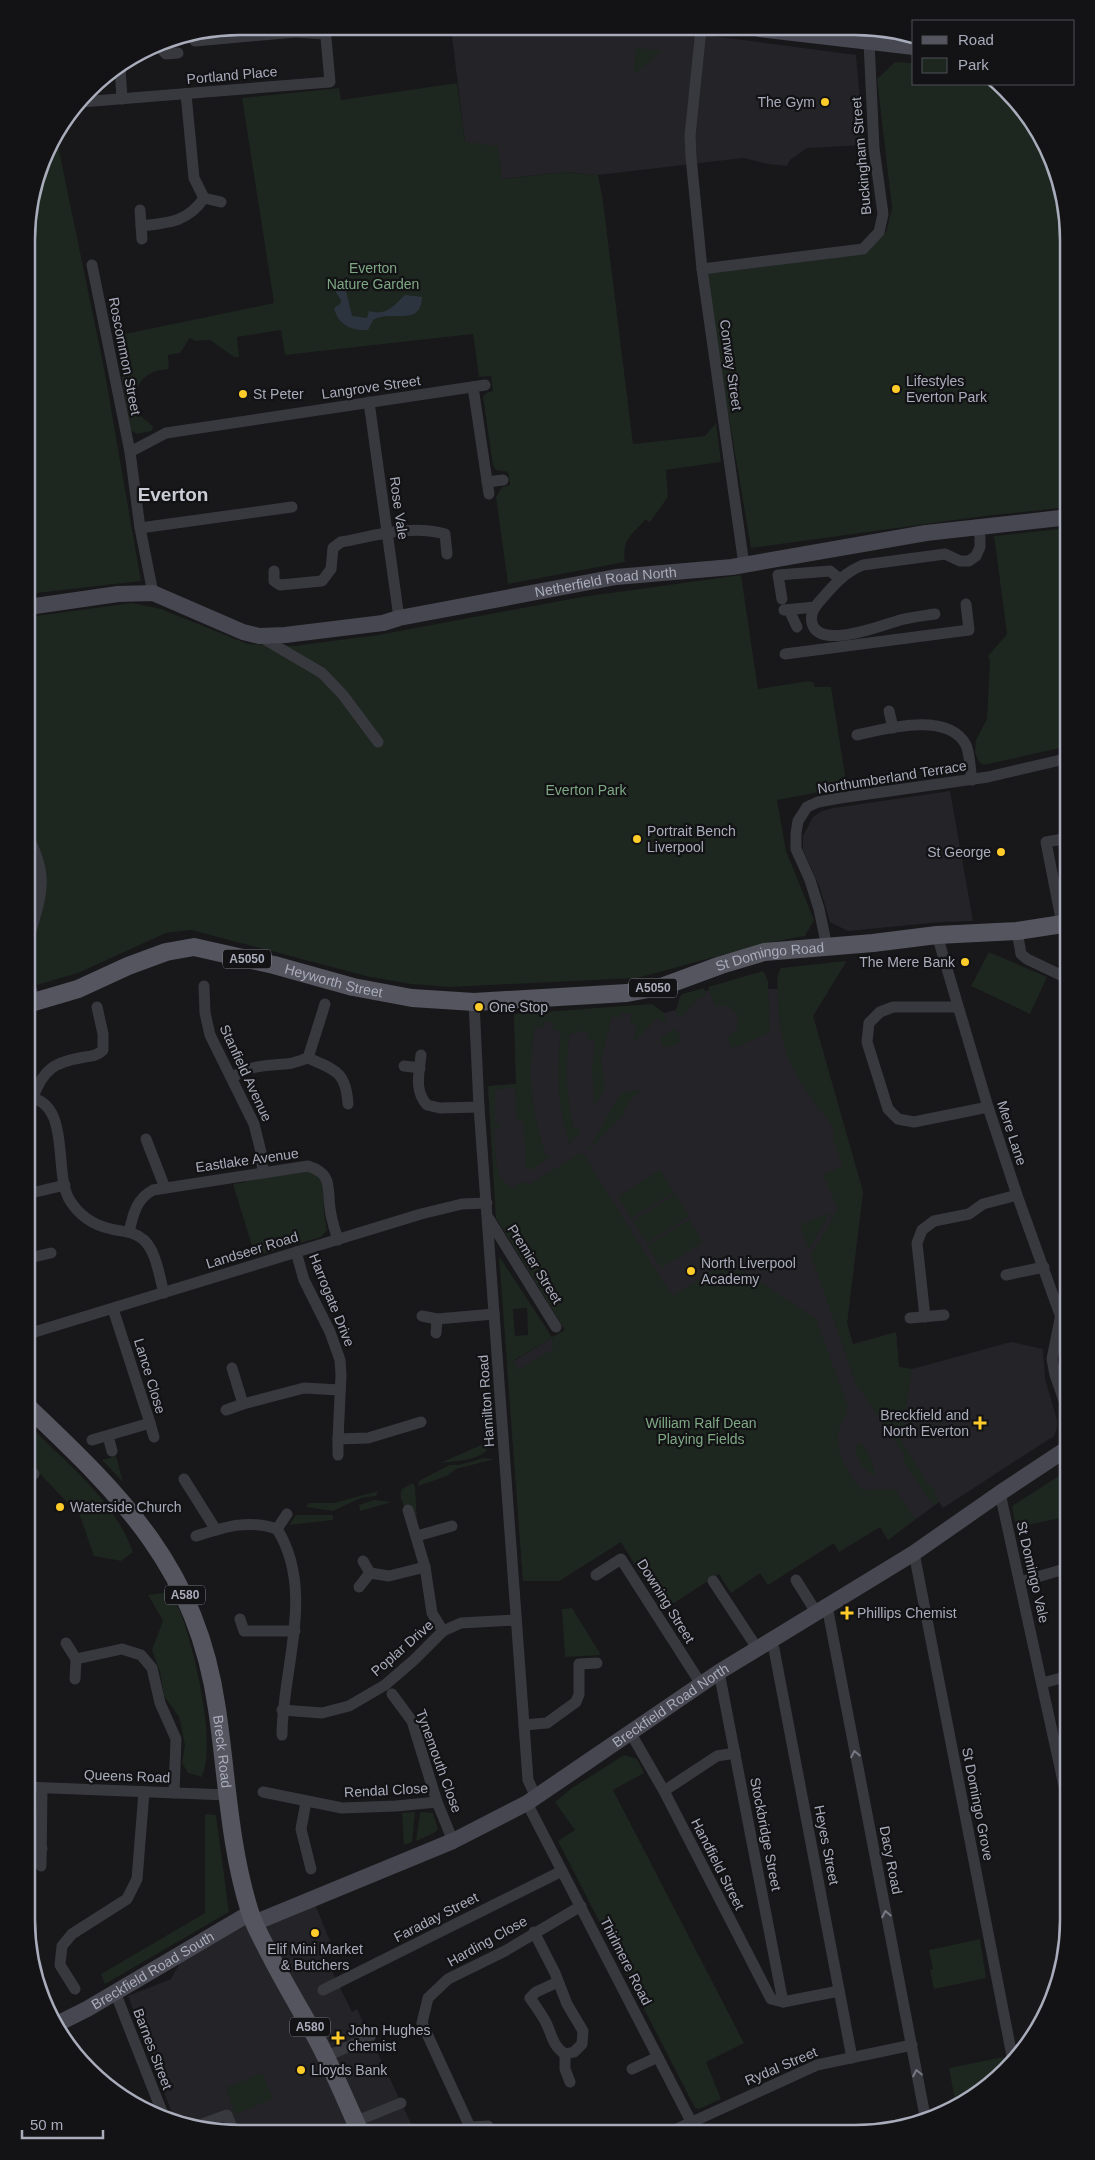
<svg xmlns="http://www.w3.org/2000/svg" width="1095" height="2160" viewBox="0 0 1095 2160" font-family="Arial,sans-serif">
	<style>
		.built { fill: #242327 }
		.green { fill: #1d261f; fill-rule: evenodd }
		.water { fill: #2c353f }
		.lines { fill: none; stroke-linecap: round; stroke-linejoin: round }
		.street { stroke: #38393f; stroke-width: 11 }
		.secondary { stroke: #464750; stroke-width: 16 }
		.primary { stroke: #54555f; stroke-width: 18 }
		.oneway { stroke: #767883 }
		.poi-dot { fill: #ffcc2a; stroke: #131215; stroke-width: 2 }
		.labels { text-anchor: middle; dominant-baseline: central; stroke-width: 4.5; stroke-linejoin: round; paint-order: stroke }
		.shield { fill: #131215; stroke: #7b7e89; stroke-width: 1 }
		.shield-label { font-size: 12px; font-weight: bold; fill: #a8acbb }
		.street-label { font-size: 14px; fill: #a8acbb; stroke: #131215 }
		.poi-label { font-size: 14px; fill: #a8acbb; stroke: #131215; text-anchor: start }
		.park-label { font-size: 14px; fill: #7ea884; stroke: #131215 }
		.district-label { font-size: 19px; font-weight: bold; fill: #caccd6; stroke: #131215 }
		.rim { fill: none; stroke: #a8acbb; stroke-width: 2.5 }
	</style>
	<rect width="100%" height="100%" fill="#18171a"/>
	<g class="built">
		<polygon points="451,28 660,29 856,55 864,145 807,148 790,160 787,166 768,164 743,158 598,175 564,172 502,179 465,143"/>
		<polygon points="950,791 973,921 941,922 848,931 830,922 820,888 803,850 803,836 813,817 822,811 834,808"/>
		<polygon points="846,962 813,1016 863,1192 847,1323 853,1344 896,1332 899,1367 912,1369 1011,1342 1043,1349 1045,1378 1057,1420 1057,1428 1054,1436 943,1508 939,1502 888,1540 880,1527 839,1552 834,1543 768,1585 760,1573 731,1593 719,1574 663,1610 621,1542 559,1581 523,1581 507,1365 565,1330 496,1218 488,1086 516,1084 514,1014 623,1008 652,1004 664,1013 676,1010 680,996 757,981 767,989 778,989"/>
		<polygon points="313,1899 332,1946 322,1951 352,2012 357,2009 415,2132 212,2132 175,2121 128,1996 171,1979 181,1961 250,1913 254,1923"/>
	</g>
	<g class="green">
		<polygon points="636,48 637,48 662,51 636,73 634,72"/>
		<polygon points="895,62 914,63 914,84 1000,84 1033,121 1057,172 1069,240 1069,507 985,516 751,548 704,271 865,251 886,232 892,208 877,79"/>
		<path d="M457,83L465,142L498,146L502,179L564,172L598,175L603,201L633,444L705,436L716,423L721,462L666,470L668,497L650,522L645,520C631,536 622,539 625,562L508,584L496,497L502,487L510,485L508,472L496,470L493,466L483,397L486,393L493,391L491,376L479,377L473,334L285,355L281,330L237,337L239,357H234L210,340L195,341L190,338L180,353L168,355L169,369C164,370 158,370 154,372C137,378 130,398 139,414C142,419 149,421 153,427L152,431L137,434L130,430L115,336L274,303L242,98L339,88L341,100Z"/>
		<polygon points="56,136 104,368 141,581 28,594 28,212 32,198 42,196 38,179 48,145"/>
		<polygon points="1069,528 1069,746 984,765 979,762 975,753 976,740 987,719 990,661 988,656 1007,634 994,536"/>
		<polygon points="741,575 758,689 809,681 813,682 815,687 831,687 847,787 777,800 786,851 814,920 805,936 767,943 637,978 450,987 411,984 370,977 191,930 166,933 78,973 27,988 28,617 132,603 161,609 248,644 294,646 378,635 581,597"/>
		<polygon points="989,952 1047,977 1030,1014 971,986"/>
		<path d="M845,961L846,962L813,1016L863,1192L847,1323L853,1345L896,1332L899,1367L912,1369L901,1439L928,1485L936,1489L934,1494L939,1502L934,1506L904,1463V1454L856,1384L811,1255L838,1209L823,1175L843,1166L832,1135L835,1134L832,1125C797,1080 779,1057 778,998C778,987 775,977 781,968Z"/>
		<polygon points="763,971 768,981 770,1032 732,1049 728,1038 737,1029 738,1015 728,1006 715,1006 708,987"/>
		<polygon points="704,988 706,996 698,998 680,1019 676,1010 682,994"/>
		<path d="M652,1004L664,1013L666,1019L663,1023L657,1018L633,1043L637,1025L630,1023L632,1015L623,1012L620,1018L612,1016L601,1060L605,1088L596,1104H590L594,1103L592,1068L595,1041L588,1039L587,1032L579,1031L578,1034L570,1033C565,1066 566,1095 574,1129L578,1127L580,1132L567,1146L565,1145L569,1143C557,1103 556,1072 561,1031L553,1030V1023L544,1021L543,1028L535,1027C527,1076 531,1109 546,1156L549,1155L550,1157L532,1169L526,1170L524,1127L521,1119L517,1120L515,1088L495,1089V1122L500,1123V1129H494C496,1148 492,1183 515,1188L519,1182L530,1184L582,1152L672,1296L713,1270L743,1271L816,1319L848,1407C846,1416 840,1424 838,1433C836,1453 849,1477 863,1490L894,1489L915,1519L888,1540L880,1527L839,1552L834,1543L768,1585L760,1573L731,1593L719,1574L663,1610L621,1542L559,1581H523L499,1256L552,1337L565,1330L496,1218L488,1086L516,1084L514,1014ZM527,1308L528,1335L515,1336L513,1309ZM552,1338L553,1349L518,1370L513,1361Z"/>
		<polygon points="672,1029 679,1032 680,1042 672,1047 662,1046 661,1039"/>
		<polygon points="632,1090 640,1091 630,1100 622,1116 589,1150 587,1148 591,1146 618,1097 623,1093"/>
		<polygon points="660,1170 674,1192 631,1218 618,1197"/>
		<polygon points="310,1171 323,1181 324,1212 327,1230 321,1237 255,1256 233,1184 246,1182 246,1180"/>
		<polygon points="676,1194 689,1216 647,1243 633,1221"/>
		<polygon points="830,1213 809,1249 800,1225"/>
		<polygon points="689,1220 703,1242 661,1268 647,1246"/>
		<path d="M27,1423C65,1462 114,1499 133,1552L121,1561L94,1556L80,1516L27,1460Z"/>
		<path d="M486,1443L487,1450C478,1461 454,1461 440,1463Z"/>
		<path d="M858,1443L862,1444L873,1462L872,1464L876,1475C865,1475 858,1460 855,1450Z"/>
		<polygon points="116,1456 123,1482 102,1460"/>
		<polygon points="483,1458 495,1459 456,1469 447,1476 418,1486 419,1481 449,1465 459,1465"/>
		<polygon points="1068,1470 1068,1516 1016,1528 1012,1506"/>
		<path d="M412,1483L415,1486L417,1522C410,1513 396,1501 402,1489Z"/>
		<polygon points="378,1491 376,1496 361,1498 333,1511 306,1507 309,1503 334,1503"/>
		<polygon points="374,1500 376,1500 392,1502 360,1511 359,1505"/>
		<polygon points="296,1515 333,1515 333,1520 289,1525"/>
		<path d="M170,1592C174,1601 180,1610 183,1619C195,1654 217,1744 202,1777L188,1773L182,1763L185,1745L179,1717L164,1696L160,1672L152,1650L163,1621L148,1595Z"/>
		<polygon points="572,1608 601,1655 565,1657 562,1609"/>
		<polygon points="624,1755 637,1759 644,1773 613,1790 744,2043 706,2062 721,2099 699,2109 695,2108 558,1841 575,1830 555,1802 572,1788"/>
		<polygon points="415,1812 412,1842 404,1845 402,1813"/>
		<polygon points="420,1812 433,1813 438,1829 434,1833 416,1841"/>
		<polygon points="205,1814 216,1815 229,1912 105,1984 101,1974 205,1913"/>
		<polygon points="980,1939 986,1978 934,1989 930,1970 933,1969 929,1950"/>
		<polygon points="1003,2057 1005,2068 974,2098 956,2106 949,2068"/>
		<polygon points="262,2073 273,2099 235,2114 226,2088"/>
	</g>
	<path class="water" d="M343,288L346,291L352,316L367,318L369,311C386,316 394,306 405,295L422,297C421,328 391,309 373,320L368,330C352,331 338,325 334,308L340,304L341,300L335,291Z"/>
	<g class="lines">
		<g class="street">
			<polyline points="701,29 690,136 691,157 702,269 744,565"/>
			<polyline points="195,41 296,32 325,34"/>
			<polyline points="157,44 166,54 178,53"/>
			<polyline points="120,66 122,99"/>
			<polyline points="186,94 194,178 204,198 221,202"/>
			<polyline points="81,102 330,82 325,27"/>
			<polyline points="140,210 142,239"/>
			<path d="M141,226C168,223 188,222 204,198"/>
			<polyline points="92,265 130,452 140,528 153,593"/>
			<polyline points="702,269 863,249 879,232 883,214 874,148 869,42"/>
			<polyline points="473,387 489,494"/>
			<polyline points="369,402 399,618"/>
			<polyline points="130,452 166,433 485,385"/>
			<polyline points="487,482 503,480"/>
			<polyline points="140,528 292,507"/>
			<path d="M274,571V581L280,585L322,581L331,569L333,548L341,542C374,536 411,524 445,534L447,554"/>
			<polyline points="782,599 778,575 830,571 840,579"/>
			<polyline points="784,610 815,607"/>
			<polyline points="789,610 797,627"/>
			<path d="M935,614C922,616 909,617 897,621C880,626 819,650 812,623C810,614 814,608 819,602C833,586 843,573 863,565L945,554L960,561H969L976,556L980,547V537L977,527"/>
			<polyline points="259,636 322,673 343,695 378,742"/>
			<polyline points="785,654 969,630 966,604"/>
			<polyline points="889,711 893,728"/>
			<path d="M857,735C885,729 948,711 966,745C970,754 970,770 972,780"/>
			<polyline points="1062,924 1046,842 1069,838"/>
			<polyline points="1017,931 1021,954 1027,959 1069,979"/>
			<polyline points="937,935 988,1107 1017,1195 1068,1337"/>
			<path d="M27,945C39,899 52,881 27,835"/>
			<polyline points="827,947 819,909 810,880 796,849 796,833 798,821 807,807 818,802 840,798 988,777 1069,758"/>
			<polyline points="27,974 35,1002"/>
			<polyline points="204,986 205,1013 210,1035 254,1124 261,1152 263,1173"/>
			<polyline points="474,1002 479,1107 528,1780 536,1797"/>
			<polyline points="958,1007 893,1007 880,1012 869,1023 867,1042 888,1109 898,1119 914,1122 988,1107"/>
			<path d="M421,1055C419,1074 414,1090 427,1105L440,1108L479,1107"/>
			<path d="M308,1058C335,1070 346,1071 348,1104"/>
			<polyline points="404,1066 420,1068"/>
			<path d="M232,1078C249,1065 265,1066 285,1064C293,1064 301,1060 308,1058L325,1004"/>
			<path d="M27,1097C72,1102 53,1170 69,1199C79,1216 93,1225 111,1229C123,1232 134,1231 144,1240C157,1253 159,1276 164,1293"/>
			<path d="M33,1097C44,1068 55,1062 85,1057C93,1056 98,1055 103,1050V1034L97,1007"/>
			<polyline points="146,1139 165,1188"/>
			<polyline points="27,1194 65,1185"/>
			<polyline points="489,1219 556,1327"/>
			<path d="M129,1232C133,1215 136,1199 153,1190L308,1166C333,1174 327,1187 330,1208C331,1219 335,1230 338,1240"/>
			<polyline points="296,1252 304,1280 330,1332 340,1360 341,1375 338,1439 368,1438 421,1422"/>
			<polyline points="29,1258 51,1253"/>
			<polyline points="1006,1275 1044,1267"/>
			<polyline points="1061,1314 1052,1359 1055,1375 1068,1412"/>
			<polyline points="422,1316 437,1319 494,1314"/>
			<polyline points="925,1317 917,1243 922,1230 934,1221 969,1214 983,1204 1017,1195"/>
			<polyline points="910,1318 944,1315"/>
			<polyline points="436,1333 437,1319"/>
			<polyline points="28,1334 421,1214 462,1204 487,1203"/>
			<polyline points="232,1368 243,1404 304,1388 340,1390"/>
			<polyline points="226,1410 243,1404"/>
			<polyline points="150,1423 154,1437"/>
			<polyline points="108,1436 112,1451"/>
			<polyline points="338,1439 338,1455"/>
			<polyline points="92,1440 150,1423 113,1309"/>
			<polyline points="27,1467 34,1474"/>
			<polyline points="184,1479 216,1530"/>
			<polyline points="1000,1493 1068,1804"/>
			<polyline points="408,1510 425,1567 432,1613 443,1631"/>
			<polyline points="277,1529 287,1514"/>
			<path d="M196,1536C225,1527 248,1519 277,1529C316,1591 282,1669 282,1735"/>
			<polyline points="417,1536 452,1526"/>
			<polyline points="914,1553 1013,2061"/>
			<polyline points="363,1561 370,1573 389,1576 425,1567"/>
			<polyline points="596,1575 621,1559 701,1684"/>
			<polyline points="796,1580 816,1612"/>
			<polyline points="713,1581 757,1648"/>
			<polyline points="1020,1582 1068,1568"/>
			<polyline points="359,1587 370,1573"/>
			<polyline points="827,1606 926,2121"/>
			<polyline points="240,1619 244,1631 295,1631"/>
			<polyline points="770,1639 774,1649 852,2058"/>
			<polyline points="66,1643 76,1659 75,1679"/>
			<polyline points="76,1659 122,1649 141,1655 152,1668 160,1703 176,1739 174,1793"/>
			<polyline points="719,1672 783,2002"/>
			<polyline points="1043,1683 1068,1676"/>
			<polyline points="392,1694 412,1721 437,1802 453,1841"/>
			<polyline points="282,1710 322,1713 349,1706 385,1685 414,1660 443,1631 461,1623 516,1620"/>
			<polyline points="524,1725 547,1723 576,1702 579,1694 579,1664 597,1663"/>
			<polyline points="630,1732 664,1791 771,1999 783,2002 839,1991"/>
			<polyline points="26,1787 227,1795"/>
			<polyline points="664,1791 717,1756 735,1753"/>
			<polyline points="263,1792 342,1808 396,1806 437,1802"/>
			<polyline points="306,1802 301,1829 311,1869"/>
			<polyline points="527,1803 697,2133"/>
			<polyline points="26,1848 42,1849"/>
			<polyline points="41,1866 42,1788"/>
			<polyline points="534,1932 555,1973 567,2004 583,2031 582,2044 574,2052 565,2054 565,2069 570,2082"/>
			<path d="M558,1982L536,1992L530,1998C535,2005 540,2012 544,2019C552,2032 551,2045 565,2054"/>
			<polyline points="75,1989 60,1965 62,1946 72,1934 127,1899 137,1879 144,1792"/>
			<polyline points="323,1990 562,1871"/>
			<polyline points="115,1992 164,2117"/>
			<polyline points="325,2057 370,2037"/>
			<polyline points="632,2069 658,2057"/>
			<polyline points="364,2118 401,2103"/>
			<polyline points="194,2127 227,2115 234,2132"/>
			<polyline points="470,2127 422,2023 428,1998 448,1979 505,1951 581,1906"/>
			<polyline points="869,2131 926,2119"/>
			<polyline points="467,2133 470,2127 488,2126"/>
			<polyline points="668,2133 817,2065 912,2045"/>
		</g>
		<g class="secondary">
			<polyline points="759,29 914,47"/>
			<path id="s1" d="M28,607L118,594L153,593L243,632L259,636L285,635L383,623L399,618L616,577L732,567L926,533L1069,517"/>
			<path id="s2" d="M254,1923L453,1841L527,1803L719,1672L914,1553L1000,1493L1068,1448"/>
			<path id="s3" d="M55,2025L87,2009L250,1913"/>
		</g>
		<g class="primary">
			<path id="s4" d="M27,1004L78,989L128,966L166,952L194,947L274,965L353,987L412,998L474,1002L627,993L664,986L721,965L764,952L873,943L937,935L1017,931L1069,923"/>
			<path id="s5" d="M27,1406C124,1498 197,1569 217,1709C227,1776 229,1846 250,1912C254,1925 261,1937 267,1949C281,1977 297,2004 313,2032C331,2064 345,2099 360,2132"/>
		</g>
	</g>
	<defs><path id="oneway-chevron" d="M-2-3.5L2.5 0L-2 3.5" fill="none" stroke-width="1.6" stroke-linecap="round" stroke-linejoin="round" transform="scale(1.25)"/></defs>
	<g class="oneway">
		<use href="#oneway-chevron" transform="translate(855 1754) rotate(-101)"/>
		<use href="#oneway-chevron" transform="translate(886 1914) rotate(-101)"/>
		<use href="#oneway-chevron" transform="translate(917 2073) rotate(-101)"/>
	</g>
	<g class="poi-dot">
		<circle cx="825" cy="102" r="5"/>
		<circle cx="896" cy="389" r="5"/>
		<circle cx="243" cy="394" r="5"/>
		<circle cx="637" cy="839" r="5"/>
		<circle cx="1001" cy="852" r="5"/>
		<circle cx="965" cy="962" r="5"/>
		<circle cx="479" cy="1007" r="5"/>
		<circle cx="691" cy="1271" r="5"/>
		<path d="M977.5 1415.5h5v5h5v5h-5v5h-5v-5h-5v-5h5z"/>
		<circle cx="60" cy="1507" r="5"/>
		<path d="M844.5 1605.5h5v5h5v5h-5v5h-5v-5h-5v-5h5z"/>
		<circle cx="315" cy="1933" r="5"/>
		<path d="M335.5 2030.5h5v5h5v5h-5v5h-5v-5h-5v-5h5z"/>
		<circle cx="301" cy="2070" r="5"/>
	</g>
	<g class="labels">
		<g class="shield">
			<rect x="223" y="949.5" width="48" height="19" rx="4"/>
			<rect x="629" y="978.5" width="48" height="19" rx="4"/>
			<rect x="165" y="1585.5" width="40" height="19" rx="4"/>
			<rect x="290" y="2017.5" width="40" height="19" rx="4"/>
		</g>
		<g class="shield-label">
			<text x="247" y="959">A5050</text>
			<text x="653" y="988">A5050</text>
			<text x="185" y="1595">A580</text>
			<text x="310" y="2027">A580</text>
		</g>
		<g class="street-label">
			<text transform="translate(232 75) rotate(-5)">Portland Place</text>
			<text transform="translate(861 156) rotate(-95)">Buckingham Street</text>
			<text transform="translate(125 356) rotate(79)">Roscommon Street</text>
			<text transform="translate(731 365) rotate(82)">Conway Street</text>
			<text transform="translate(371 387) rotate(-8)">Langrove Street</text>
			<text transform="translate(399 508) rotate(82)">Rose Vale</text>
			<text stroke="none"><textPath href="#s1" startOffset="592">Netherfield Road North</textPath></text>
			<text transform="translate(892 777) rotate(-9)">Northumberland Terrace</text>
			<text stroke="none"><textPath href="#s4" startOffset="765">St Domingo Road</textPath></text>
			<text stroke="none"><textPath href="#s4" startOffset="321">Heyworth Street</textPath></text>
			<text transform="translate(246 1073) rotate(65)">Stanfield Avenue</text>
			<text transform="translate(1012 1133) rotate(72)">Mere Lane</text>
			<text transform="translate(247 1160) rotate(-8)">Eastlake Avenue</text>
			<text transform="translate(252 1250) rotate(-17)">Landseer Road</text>
			<text transform="translate(535 1264) rotate(58)">Premier Street</text>
			<text transform="translate(332 1300) rotate(68)">Harrogate Drive</text>
			<text transform="translate(150 1376) rotate(73)">Lance Close</text>
			<text transform="translate(486 1401) rotate(-94)">Hamilton Road</text>
			<text transform="translate(1033 1572) rotate(77)">St Domingo Vale</text>
			<text transform="translate(666 1601) rotate(58)">Downing Street</text>
			<text transform="translate(402 1648) rotate(-41)">Poplar Drive</text>
			<text stroke="none"><textPath href="#s2" startOffset="472">Breckfield Road North</textPath></text>
			<text stroke="none"><textPath href="#s5" startOffset="409">Breck Road</textPath></text>
			<text transform="translate(439 1761) rotate(70)">Tynemouth Close</text>
			<text transform="translate(127 1776) rotate(2)">Queens Road</text>
			<text transform="translate(386 1790) rotate(-3)">Rendal Close</text>
			<text transform="translate(978 1804) rotate(79)">St Domingo Grove</text>
			<text transform="translate(766 1834) rotate(79)">Stockbridge Street</text>
			<text transform="translate(827 1845) rotate(79)">Heyes Street</text>
			<text transform="translate(891 1860) rotate(79)">Dacy Road</text>
			<text transform="translate(718 1864) rotate(63)">Handfield Street</text>
			<text transform="translate(436 1917) rotate(-27)">Faraday Street</text>
			<text transform="translate(487 1941) rotate(-29)">Harding Close</text>
			<text transform="translate(626 1961) rotate(63)">Thirlmere Road</text>
			<text stroke="none"><textPath href="#s3" startOffset="112">Breckfield Road South</textPath></text>
			<text transform="translate(153 2049) rotate(69)">Barnes Street</text>
			<text transform="translate(781 2066) rotate(-23)">Rydal Street</text>
		</g>
		<g class="poi-label">
			<text x="815" y="102" text-anchor="end">The Gym</text>
			<text x="906" y="381">Lifestyles<tspan x="906" dy="16">Everton Park</tspan></text>
			<text x="253" y="394">St Peter</text>
			<text x="647" y="831">Portrait Bench<tspan x="647" dy="16">Liverpool</tspan></text>
			<text x="991" y="852" text-anchor="end">St George</text>
			<text x="955" y="962" text-anchor="end">The Mere Bank</text>
			<text x="489" y="1007">One Stop</text>
			<text x="701" y="1263">North Liverpool<tspan x="701" dy="16">Academy</tspan></text>
			<text x="969" y="1415" text-anchor="end">Breckfield and<tspan x="969" dy="16">North Everton</tspan></text>
			<text x="70" y="1507">Waterside Church</text>
			<text x="857" y="1613">Phillips Chemist</text>
			<text x="315" y="1949" text-anchor="middle">Elif Mini Market<tspan x="315" dy="16">&amp; Butchers</tspan></text>
			<text x="348" y="2030">John Hughes<tspan x="348" dy="16">chemist</tspan></text>
			<text x="311" y="2070">Lloyds Bank</text>
		</g>
		<g class="park-label">
			<text x="373" y="268">Everton<tspan x="373" dy="16">Nature Garden</tspan></text>
			<text x="586" y="790">Everton Park</text>
			<text x="701" y="1423">William Ralf Dean<tspan x="701" dy="16">Playing Fields</tspan></text>
		</g>
		<g class="district-label">
			<text x="173" y="494">Everton</text>
		</g>
	</g>
	<path d="M0 0H1095V2160H0ZM240 35H855A205 205 0 0 1 1060 240V1920A205 205 0 0 1 855 2125H240A205 205 0 0 1 35 1920V240A205 205 0 0 1 240 35Z" fill="#131215" fill-rule="evenodd"/>
	<path class="rim" d="M240 35H855A205 205 0 0 1 1060 240V1920A205 205 0 0 1 855 2125H240A205 205 0 0 1 35 1920V240A205 205 0 0 1 240 35Z"/>
	<rect x="912" y="20" width="162" height="65" fill="#131215" stroke="#4f5057"/>
	<rect x="922" y="36" width="25" height="8" fill="#54555f" stroke="#4f5057"/>
	<text x="958" y="45" font-size="15" fill="#a8acbb">Road</text>
	<rect x="922" y="58" width="25" height="15" fill="#1d261f" stroke="#4f5057"/>
	<text x="958" y="70" font-size="15" fill="#a8acbb">Park</text>
	<path d="M22 2130v8h81v-8" fill="none" stroke="#a8acbb" stroke-width="2.5"/>
	<text x="30" y="2130" font-size="15" fill="#a8acbb" stroke="#131215" stroke-width="4" paint-order="stroke">50 m</text>
</svg>
